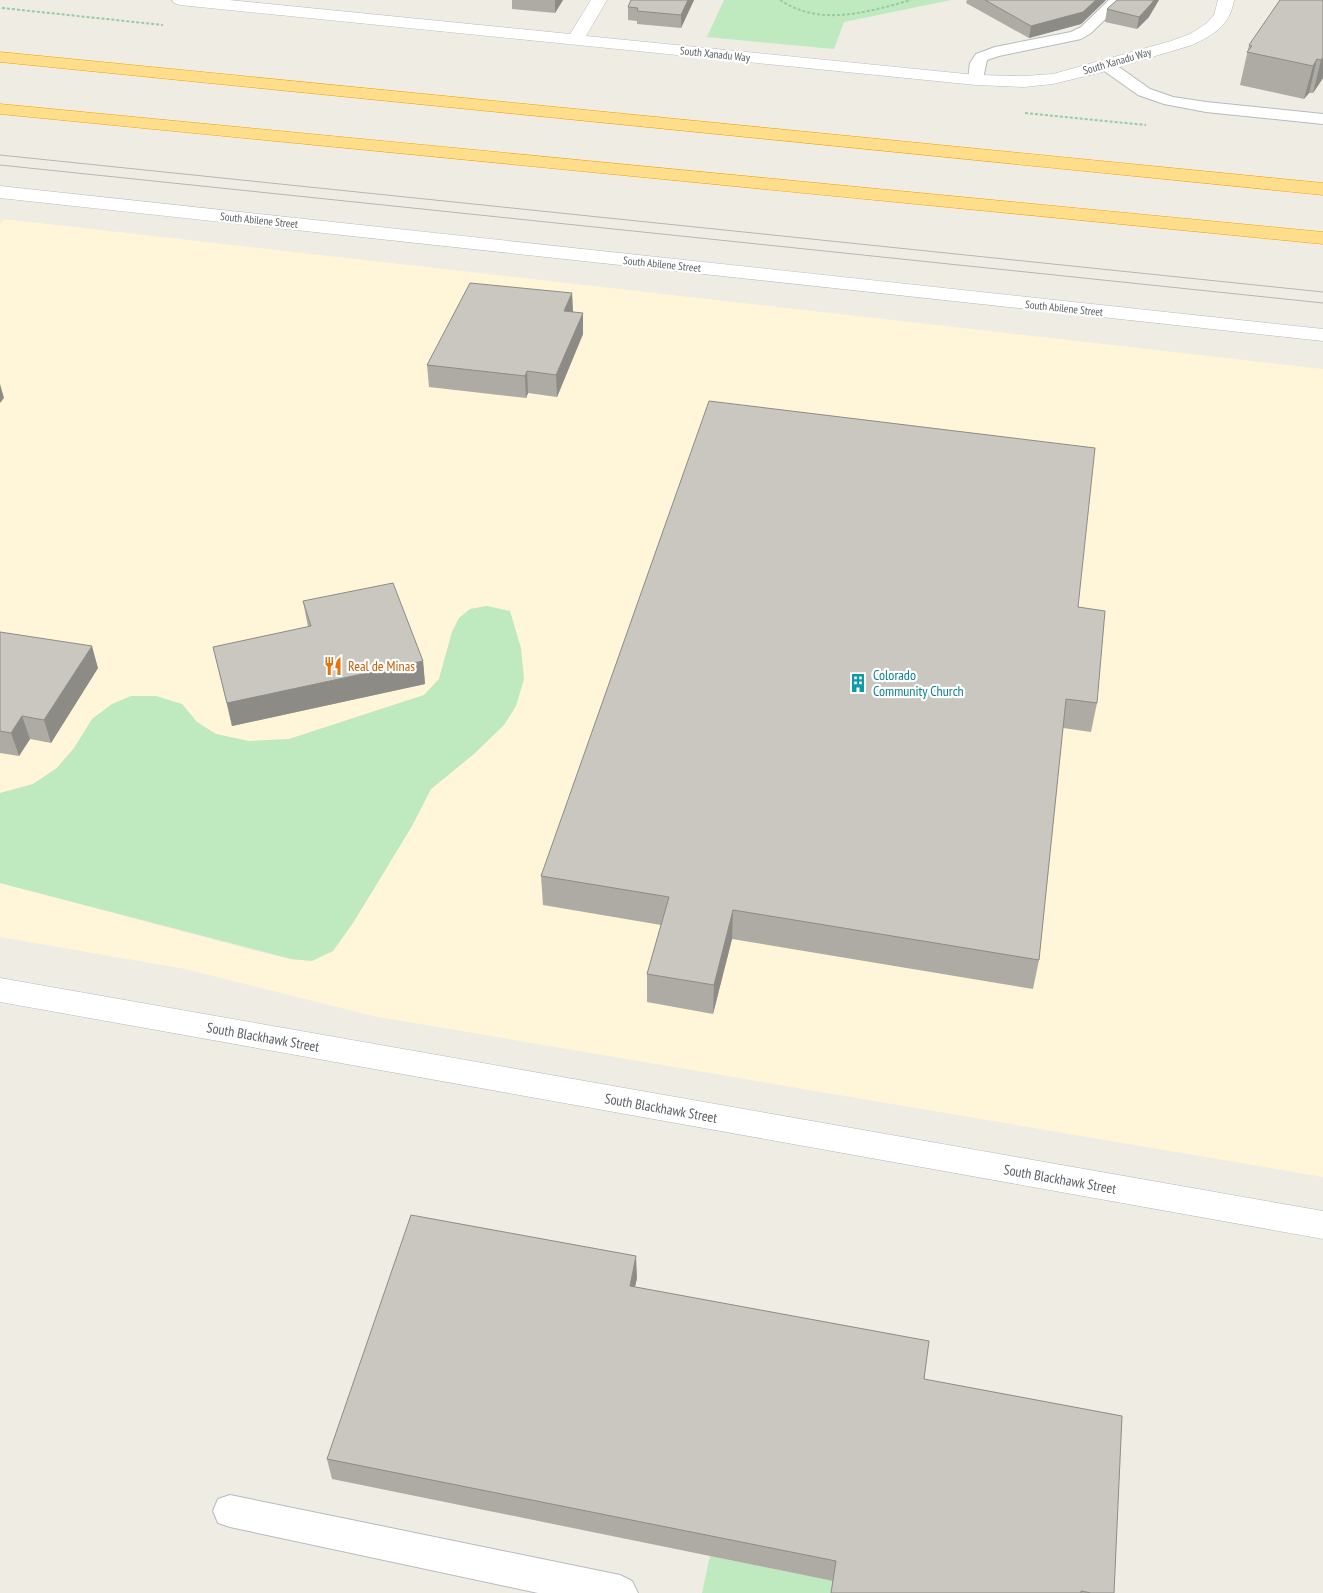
<svg xmlns="http://www.w3.org/2000/svg" width="1323" height="1593" viewBox="0 0 1323 1593" font-family="'PT Sans Narrow',sans-serif">
	<style>
		.commercial { fill: #fff5d9 }
		.green { fill: #bfe9be }
		.lines { fill: none; stroke-linecap: round; stroke-linejoin: round }
		.service-casing { stroke: #b6babf; stroke-width: 2 }
		.minor-casing { stroke: #b6babf; stroke-width: 1 }
		.tertiary-casing { stroke: #b6babf; stroke-width: 1 }
		.motorway-casing { stroke: #f39f00; stroke-width: 1 }
		.path { stroke: #96cba4; stroke-width: 2; stroke-dasharray: 3 2; stroke-linecap: butt }
		.service { fill: #fff; fill-rule: evenodd }
		.minor { fill: #fff; fill-rule: evenodd }
		.tertiary { fill: #fff; fill-rule: evenodd }
		.motorway { fill: #ffde8b; fill-rule: evenodd }
		.tram { stroke: #b5b6b6; stroke-width: 1 }
		.wall { fill: #aeaba5 }
		.shaded-wall { fill: #8d8b86 }
		.building { fill: #cac7c0; stroke: #8d8b86 }
		.labels { text-anchor: middle; dominant-baseline: central; stroke-width: 4.5; stroke-linejoin: round; paint-order: stroke }
		.far-street-label { font-size: 11px; fill: #5b6065; stroke: #fff }
		.food-label { font-size: 14px; fill: #c56008; stroke: #fff; text-anchor: start }
		.culture-label { font-size: 14px; fill: #0d838f; stroke: #fff; text-anchor: start }
		.street-label { font-size: 14px; fill: #5b6065; stroke: #fff }
	</style>
	<rect width="100%" height="100%" fill="#efece3"/>
	<polygon class="commercial" points="4,219 1323,369 1323,1177 373,1016 185,969 0,937 0,883 252,950 291,959 312,961 353,923 412,826 431,789 474,754 487,606 470,609 459,618 452,632 439,679 424,695 289,739 249,741 216,734 197,722 182,704 74,748 57,768 33,784 0,793 0,224"/>
	<g class="green">
		<polygon points="724,0 951,0 844,22 834,49 707,37"/>
		<polygon points="487,606 510,611 521,648 524,679 516,706 504,725 474,754 431,789 412,826 353,923 333,951 312,961 291,959 0,883 0,793 33,784 57,768 74,748 92,719 112,704 131,696 156,696 182,704 197,722 216,734 249,741 289,739 424,695 439,679 452,632 459,618 470,609"/>
		<polygon points="710,1556 833,1581 831,1593 702,1593"/>
	</g>
	<g class="lines">
		<g class="service-casing">
			<g id="service">
				<polygon points="1109,0 1125,0 1091,33 1081,39 999,56 987,60 982,83 970,83 968,80 970,63 976,54 995,47 1071,32 1081,27"/>
				<polygon points="1106,60 1112,62 1150,89 1173,97 1206,102 1323,114 1323,124 1206,112 1164,104 1138,95 1100,68 1098,65 1100,62"/>
				<polygon points="230,1495 620,1575 632,1581 638,1593 538,1593 230,1527 218,1523 213,1511 218,1499"/>
			</g>
		</g>
		<g class="minor-casing">
			<path id="minor" d="M172,0H229L570,34L591,0H607L586,36L976,75L1024,76L1053,74L1171,41L1190,34L1207,23L1214,15L1218,0H1234C1230,25 1214,35 1192,45L1102,72L1053,84L1024,87L976,85L180,5L174,3Z"/>
		</g>
		<g class="tertiary-casing">
			<g id="tertiary">
				<polygon points="0,186 1323,329 1323,341 0,198"/>
				<polygon points="0,978 1323,1211 1323,1239 0,1002"/>
			</g>
		</g>
		<g class="motorway-casing">
			<g id="motorway">
				<polygon points="0,52 1323,183 1323,195 0,62"/>
				<polygon points="0,104 1323,232 1323,244 0,114"/>
			</g>
		</g>
		<g class="path">
			<path d="M780,0C820,27 868,12 911,0"/>
			<polyline points="2,8 163,25"/>
			<polyline points="1025,113 1146,125"/>
		</g>
		<use href="#service" class="service"/>
		<use href="#minor" class="minor"/>
		<use href="#tertiary" class="tertiary"/>
		<use href="#motorway" class="motorway"/>
		<g class="tram">
			<polyline points="0,155 1323,292"/>
			<polyline points="0,165 1323,303"/>
		</g>
	</g>
	<g class="wall">
		<polygon points="512,0 563,0 555,13 512,9"/>
		<polygon points="631,0 694,0 681,28 637,24 637,21 628,20 628,7"/>
		<polygon points="967,0 1106,0 1081,24 1029,38 966,3"/>
		<polygon points="1323,0 1323,78 1313,93 1309,93 1304,99 1240,85 1249,45"/>
		<polygon points="1107,9 1149,17 1137,29 1105,22"/>
		<polygon points="572,293 573,312 583,334 557,397 528,393 526,398 429,387 427,365"/>
		<polygon points="303,601 423,661 425,684 232,726 213,647 308,627"/>
		<polygon points="1078,607 1097,703 1091,732 1063,728 1039,960 1033,989 732,939 713,1014 647,1002 647,974 661,925 543,905 541,876"/>
		<polygon points="0,632 98,668 51,743 30,739 19,756 0,753"/>
		<polygon points="637,1278 635,1287 924,1379 1114,1593 831,1593 833,1581 332,1479 327,1459"/>
	</g>
	<g class="shaded-wall">
		<polygon points="555,0 563,0 555,13"/>
		<polygon points="688,0 694,0 681,28 681,15"/>
		<polygon points="1096,0 1106,0 1081,24 1029,38 1031,26"/>
		<polygon points="1154,0 1159,0 1149,17 1137,29 1139,17"/>
		<polygon points="1323,57 1323,78 1313,93 1321,60"/>
		<polygon points="1317,59 1309,93 1304,99 1313,66"/>
		<polygon points="572,293 573,315 564,311"/>
		<polygon points="583,313 583,334 557,397 556,375"/>
		<polygon points="527,371 528,393 526,398 525,376"/>
		<polygon points="0,384 4,398 0,403"/>
		<polygon points="92,646 98,668 51,743 44,720"/>
		<polygon points="423,661 425,684 232,726 227,703"/>
		<polygon points="22,716 30,739 19,756 11,733"/>
		<polygon points="733,910 732,939 713,1014 714,985"/>
		<polygon points="636,1256 637,1278 630,1307 630,1286"/>
	</g>
	<g class="building">
		<polygon points="631,0 688,0 681,15 637,11 638,8 628,7"/>
		<polygon points="985,0 1096,0 1083,12 1031,26"/>
		<polygon points="1117,0 1154,0 1151,4 1139,17 1107,9"/>
		<polygon points="1280,0 1323,0 1323,57 1321,60 1317,59 1313,66 1247,52 1252,46 1249,45"/>
		<polygon points="470,283 572,293 564,311 583,313 556,375 527,371 525,376 427,365"/>
		<polygon points="709,401 1095,448 1078,607 1105,611 1097,703 1066,699 1039,960 733,910 714,985 647,974 669,897 541,876"/>
		<polygon points="393,583 423,661 227,703 213,647 311,626 303,601"/>
		<polygon points="0,632 92,646 44,720 22,716 11,733 0,731"/>
		<polygon points="411,1215 636,1256 630,1286 929,1341 924,1379 1122,1416 1114,1593 1091,1593 1081,1591 1081,1593 831,1593 836,1561 327,1459"/>
	</g>
	<defs>
		<g id="restaurant-bare" transform="scale(1.5)"><path d="M-5-6h1v4h1v-4h1v4h1v-4h1v5L-1.5 .5V6h-2V.5L-5-1ZM5-6V6H3V1.5H1.5Q1.5-4 5-6Z" fill="#e8710a" stroke="#fff" stroke-width="2.5" paint-order="stroke"/></g>
		<g id="building-bare" transform="scale(1.5)"><path d="M-4-6H4V6H1V3H-1V6H-4ZM-2.5-4.3h1.7v1.8h-1.7ZM.8-4.3h1.7v1.8H.8ZM-2.5-1h1.7V.8h-1.7ZM.8-1h1.7V.8H.8Z" fill="#0f9aa8" stroke="#fff" stroke-width="2.5" paint-order="stroke"/></g>
	</defs>
	<g fill-rule="evenodd">
		<use href="#restaurant-bare" x="333" y="666"/>
		<use href="#building-bare" x="858" y="683"/>
	</g>
	<g class="labels">
		<g class="far-street-label">
			<text transform="translate(715 54) rotate(6)">South Xanadu Way</text>
			<text transform="translate(1117 61) rotate(-16)">South Xanadu Way</text>
			<text transform="translate(259 220) rotate(6)">South Abilene Street</text>
			<text transform="translate(662 264) rotate(6)">South Abilene Street</text>
			<text transform="translate(1064 308) rotate(6)">South Abilene Street</text>
		</g>
		<g class="food-label">
			<text x="348" y="666">Real de Minas</text>
		</g>
		<g class="culture-label">
			<text x="873" y="675">Colorado<tspan x="873" dy="16">Community Church</tspan></text>
		</g>
		<g class="street-label">
			<text transform="translate(263 1037) rotate(10)">South Blackhawk Street</text>
			<text transform="translate(661 1108) rotate(10)">South Blackhawk Street</text>
			<text transform="translate(1060 1179) rotate(10)">South Blackhawk Street</text>
		</g>
	</g>
</svg>
